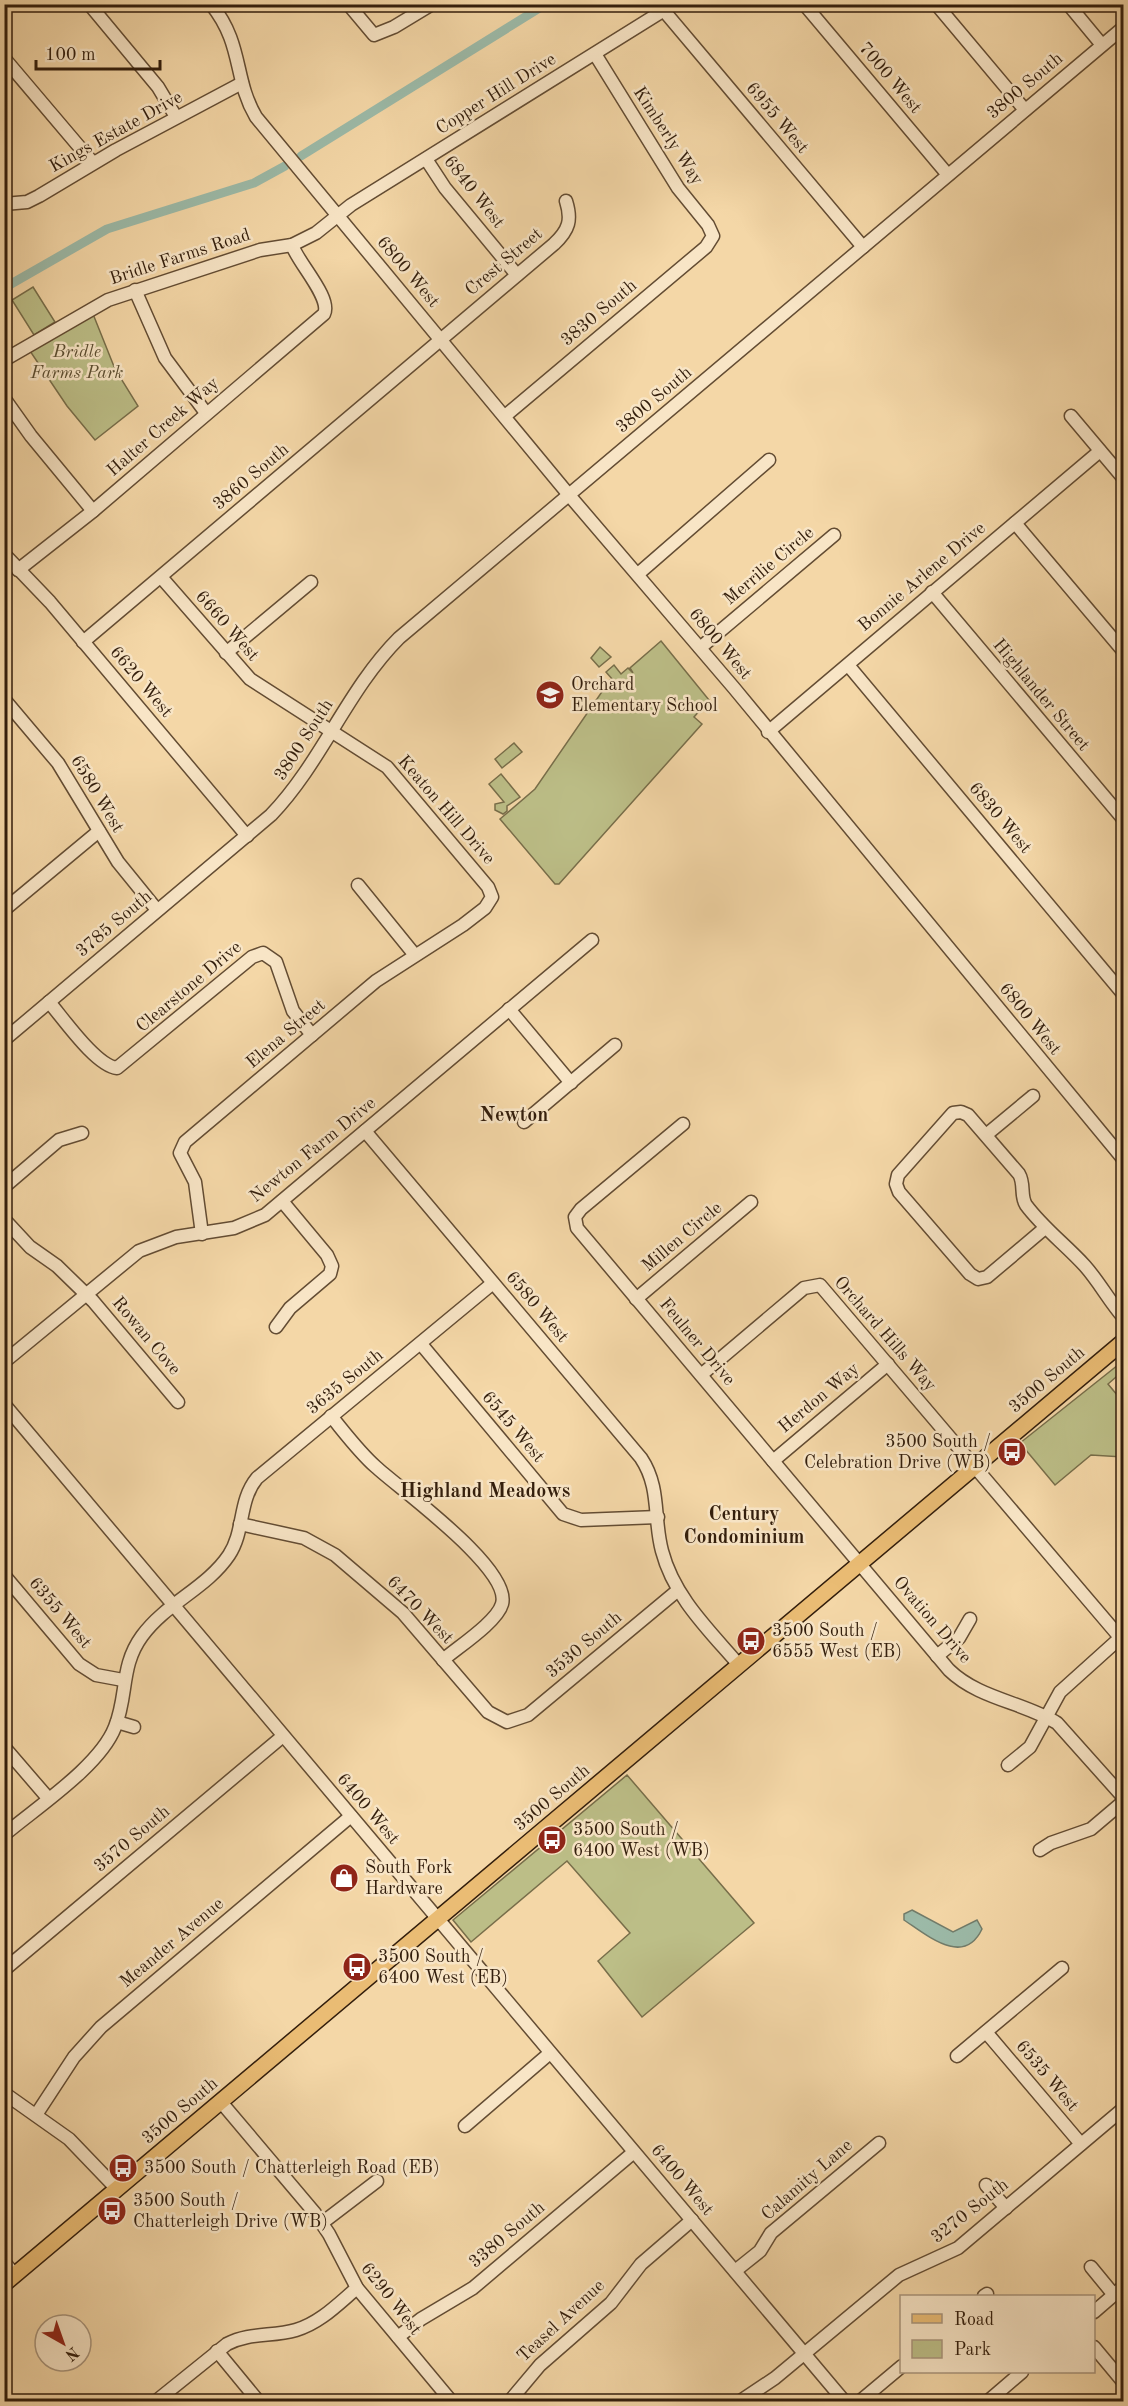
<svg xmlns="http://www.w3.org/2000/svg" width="1128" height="2406" viewBox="0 0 1128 2406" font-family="'Old Standard TT',serif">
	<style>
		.green { fill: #bcbe87; stroke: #786e4a; stroke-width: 1.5 }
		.water { fill: #9cbaa8; stroke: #727c6a; stroke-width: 1.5 }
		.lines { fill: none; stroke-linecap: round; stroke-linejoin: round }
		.canal { stroke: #9cbaa8; stroke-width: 9 }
		.minor-casing { stroke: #634c33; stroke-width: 15 }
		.major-casing { stroke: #331e0c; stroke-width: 18 }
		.minor { stroke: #f8e5c6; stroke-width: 12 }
		.major { stroke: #eabc74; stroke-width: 15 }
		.labels { text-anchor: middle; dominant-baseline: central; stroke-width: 5; stroke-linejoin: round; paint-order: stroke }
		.street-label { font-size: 18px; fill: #331e0c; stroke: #f8e5c6 }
		.park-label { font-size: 18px; font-style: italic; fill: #5c4e31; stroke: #f8e5c6 }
		.poi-label { font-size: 18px; fill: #331e0c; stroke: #f8e5c6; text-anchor: start }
		.neighbourhood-label { font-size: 20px; font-weight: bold; fill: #331e0c; stroke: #f8e5c6 }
	</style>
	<rect width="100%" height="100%" fill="#f4d7a7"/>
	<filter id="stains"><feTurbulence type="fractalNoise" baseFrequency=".00333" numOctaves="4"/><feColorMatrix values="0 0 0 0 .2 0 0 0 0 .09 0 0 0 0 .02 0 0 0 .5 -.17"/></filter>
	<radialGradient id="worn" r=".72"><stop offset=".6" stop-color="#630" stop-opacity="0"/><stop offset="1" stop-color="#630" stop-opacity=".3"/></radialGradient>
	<g class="green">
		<polygon points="33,287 55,322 34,335 12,300"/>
		<polygon points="93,314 115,369 138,406 95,440 67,406 30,351"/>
		<polygon points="661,641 709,700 694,717 702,724 559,884 555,884 500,819 535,789 610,680 613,680 606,672 614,665 621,674 628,668 633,673 630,668"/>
		<polygon points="600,647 611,657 599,667 591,658"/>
		<polygon points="514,743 522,752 502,768 495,759"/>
		<polygon points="501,774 520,797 507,806 507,811 503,814 495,810 495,804 504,802 489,784"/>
		<polygon points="1123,1361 1123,1371 1108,1384 1123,1402 1123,1457 1091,1455 1055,1485 1020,1443"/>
		<polygon points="627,1775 754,1923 642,2017 598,1961 630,1933 567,1861 471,1942 453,1920"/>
	</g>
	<path class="water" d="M912,1910L953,1932L977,1920L982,1929C964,1967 928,1936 904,1920V1914Z"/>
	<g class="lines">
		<g class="canal">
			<polyline points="301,156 546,4"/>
			<polyline points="4,288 107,229 254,183 285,166"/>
		</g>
		<g class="minor-casing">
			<g id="minor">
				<polyline points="89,4 158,87 176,117"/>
				<path d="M211,4C244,45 233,78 256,117L569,495L734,688L1124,1160"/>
				<polyline points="348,4 374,35 394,27 432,4"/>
				<polyline points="804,4 948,175"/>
				<polyline points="936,4 1025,110"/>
				<polyline points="1068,4 1102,45"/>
				<polyline points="665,12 863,247"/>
				<polyline points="4,58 93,163"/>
				<polyline points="426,159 445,188 517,275"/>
				<polyline points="4,204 27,202 39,196 116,150 242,83"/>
				<polyline points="135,290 165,358 206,413"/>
				<polyline points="4,360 108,300 260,250 292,245 316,233 351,205 674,4"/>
				<polyline points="4,398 31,436 93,511"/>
				<polyline points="505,416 706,247 713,236 708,225 678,188 595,54"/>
				<polyline points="1071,416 1124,479"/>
				<polyline points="1015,523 1124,652"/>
				<polyline points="4,554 50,602 247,836"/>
				<path d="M18,570L93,511L324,314C332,298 298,263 292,245"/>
				<polyline points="638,574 769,460"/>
				<polyline points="161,577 250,679 387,767 488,887 492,897 485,908 463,925 376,981 185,1142 180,1153 195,1182 202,1234"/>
				<polyline points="932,592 1124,820"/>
				<path d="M83,642L554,244C569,230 572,220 566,201"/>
				<polyline points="700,648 834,535"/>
				<polyline points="226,653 311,582"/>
				<polyline points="848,665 1124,995"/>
				<polyline points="4,699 58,763 118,862 157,910"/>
				<polyline points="768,732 1100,451"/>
				<polyline points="358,885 414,954"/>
				<polyline points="4,910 99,831"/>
				<path d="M49,1002C63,1018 96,1066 117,1068L252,957L263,953L276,962L293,1011L312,1035"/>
				<polyline points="509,1009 571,1083"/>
				<path d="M4,1040L271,815C322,762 347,690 399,638L1124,27"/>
				<polyline points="524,1122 615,1045"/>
				<path d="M683,1124L581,1209L575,1217L577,1228L949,1670C979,1699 1023,1702 1057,1723L1124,1798"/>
				<path d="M365,1131L641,1458C661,1488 653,1518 662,1551C674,1597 709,1630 739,1665"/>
				<polyline points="986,1135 1033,1096"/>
				<polyline points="4,1187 59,1140 82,1133"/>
				<polyline points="4,1219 30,1247 57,1266 93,1301 178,1402"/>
				<path d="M1045,1228L987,1277L978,1279L970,1274L899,1192L896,1184L898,1175L953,1113L961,1112L968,1115L1019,1174C1025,1184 1020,1196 1026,1205C1043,1228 1066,1245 1085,1266C1100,1283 1109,1301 1124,1318"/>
				<polyline points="636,1299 751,1202"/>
				<polyline points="276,1327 290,1308 330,1274 332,1266 327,1255 282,1201"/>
				<polyline points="421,1344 563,1514 581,1520 658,1517"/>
				<polyline points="4,1362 139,1251 176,1237 234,1228 265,1215 592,940"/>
				<polyline points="701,1375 804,1288 820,1285 1124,1642"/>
				<polyline points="4,1404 845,2402"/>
				<path d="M331,1416C345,1433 359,1452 376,1467C401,1490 512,1569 502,1604C497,1622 458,1647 443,1660"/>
				<polyline points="773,1461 888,1364"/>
				<polyline points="240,1524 304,1538 335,1555 403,1613 488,1712 507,1722 528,1715 677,1591"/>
				<polyline points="4,1575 79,1664 96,1675 123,1680"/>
				<polyline points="937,1656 959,1638 970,1619"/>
				<polyline points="117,1722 134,1727"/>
				<polyline points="4,1747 48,1798"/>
				<polyline points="1008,1765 1030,1747 1060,1692 1120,1638"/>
				<path d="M4,1835C37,1807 100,1766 115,1727C128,1695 120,1666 142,1636C166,1603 207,1588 229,1555C245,1531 238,1501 257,1478L493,1283"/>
				<polyline points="1040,1850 1051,1843 1091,1829 1124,1801"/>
				<polyline points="4,1970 283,1736"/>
				<polyline points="986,2032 1081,2144"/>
				<polyline points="957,2056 1062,1968"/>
				<polyline points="4,2093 69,2139 117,2189"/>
				<polyline points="221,2102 314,2212 329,2234 357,2288 452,2402"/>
				<polyline points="36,2115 74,2057 101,2027 351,1816"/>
				<polyline points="465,2126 550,2053"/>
				<polyline points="986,2185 1006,2208"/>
				<polyline points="322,2223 377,2181"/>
				<polyline points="4,2262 15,2275"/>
				<polyline points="1091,2267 1114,2295"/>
				<polyline points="735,2271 760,2251 771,2233 879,2143"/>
				<polyline points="984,2296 987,2294"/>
				<polyline points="1094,2312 1124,2286"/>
				<polyline points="398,2337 421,2319 473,2288 634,2152"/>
				<polyline points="1094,2347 1124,2383"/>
				<polyline points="217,2351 259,2402"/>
				<path d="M155,2402L227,2344C250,2332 272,2337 296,2330C320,2323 338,2304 357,2288"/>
				<polyline points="509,2402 540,2365 611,2303 641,2264 692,2220"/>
				<polyline points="739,2402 775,2378 899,2275 958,2248 1124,2108"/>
				<polyline points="859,2402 902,2366"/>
				<polyline points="987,2402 1022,2372"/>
			</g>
		</g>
		<g class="major-casing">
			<polyline id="major" points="4,2284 1124,1341"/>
		</g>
		<use href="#minor" class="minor"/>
		<use href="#major" class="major"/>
	</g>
	<defs>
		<g id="school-disc" transform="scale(1.5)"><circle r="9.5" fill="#8f2418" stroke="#f8e5c6"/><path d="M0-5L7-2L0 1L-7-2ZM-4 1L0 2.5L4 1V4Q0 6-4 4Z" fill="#fff"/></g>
		<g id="bus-disc" transform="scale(1.5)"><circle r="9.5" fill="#8f2418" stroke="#f8e5c6"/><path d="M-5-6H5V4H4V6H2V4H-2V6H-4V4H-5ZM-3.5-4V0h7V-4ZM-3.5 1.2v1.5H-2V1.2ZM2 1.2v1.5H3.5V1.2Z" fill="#fff"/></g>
		<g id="shop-disc" transform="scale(1.5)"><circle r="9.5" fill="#8f2418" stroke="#f8e5c6"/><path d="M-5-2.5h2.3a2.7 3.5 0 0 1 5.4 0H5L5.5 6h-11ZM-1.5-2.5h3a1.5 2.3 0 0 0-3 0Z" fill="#fff"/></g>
	</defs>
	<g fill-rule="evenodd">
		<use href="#school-disc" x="550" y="695"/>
		<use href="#bus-disc" x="1012" y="1452"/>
		<use href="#bus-disc" x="751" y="1641"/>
		<use href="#bus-disc" x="552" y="1840"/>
		<use href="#shop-disc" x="344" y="1878"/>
		<use href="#bus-disc" x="357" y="1967"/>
		<use href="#bus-disc" x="123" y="2168"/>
		<use href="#bus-disc" x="112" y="2211"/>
	</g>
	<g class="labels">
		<g class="street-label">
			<text transform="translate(890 78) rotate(50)">7000 West</text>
			<text transform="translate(1025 86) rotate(-40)">3800 South</text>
			<text transform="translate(496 94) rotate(-32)">Copper Hill Drive</text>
			<text transform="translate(777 118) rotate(50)">6955 West</text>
			<text transform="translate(116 132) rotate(-29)">Kings Estate Drive</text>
			<text transform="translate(668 136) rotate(57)">Kimberly Way</text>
			<text transform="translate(474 192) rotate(52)">6840 West</text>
			<text transform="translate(180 257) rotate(-18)">Bridle Farms Road</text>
			<text transform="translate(504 262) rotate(-40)">Crest Street</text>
			<text transform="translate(408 272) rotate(50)">6800 West</text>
			<text transform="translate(599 313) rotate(-40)">3830 South</text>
			<text transform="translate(654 400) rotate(-40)">3800 South</text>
			<text transform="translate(163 427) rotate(-41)">Halter Creek Way</text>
			<text transform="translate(251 477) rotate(-40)">3860 South</text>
			<text transform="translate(769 566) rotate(-40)">Merrilie Circle</text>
			<text transform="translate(922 577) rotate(-40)">Bonnie Arlene Drive</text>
			<text transform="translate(227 626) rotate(49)">6660 West</text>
			<text transform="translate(720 644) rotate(50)">6800 West</text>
			<text transform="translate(141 682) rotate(50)">6620 West</text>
			<text transform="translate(1041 695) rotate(50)">Highlander Street</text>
			<text transform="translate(304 740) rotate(-57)">3800 South</text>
			<text transform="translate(97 794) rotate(59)">6580 West</text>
			<text transform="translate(446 810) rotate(49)">Keaton Hill Drive</text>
			<text transform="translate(1000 818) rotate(50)">6830 West</text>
			<text transform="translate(114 924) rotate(-40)">3785 South</text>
			<text transform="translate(189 987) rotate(-40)">Clearstone Drive</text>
			<text transform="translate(1030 1019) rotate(51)">6800 West</text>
			<text transform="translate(286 1034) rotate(-40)">Elena Street</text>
			<text transform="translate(313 1150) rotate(-39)">Newton Farm Drive</text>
			<text transform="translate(682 1237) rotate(-40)">Millen Circle</text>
			<text transform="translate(537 1307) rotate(50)">6580 West</text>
			<text transform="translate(885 1334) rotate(49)">Orchard Hills Way</text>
			<text transform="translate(146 1336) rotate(50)">Rowan Cove</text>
			<text transform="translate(697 1342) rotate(50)">Feulner Drive</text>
			<text transform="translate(1047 1380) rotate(-40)">3500 South</text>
			<text transform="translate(345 1382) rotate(-39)">3635 South</text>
			<text transform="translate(819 1398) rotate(-40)">Herdon Way</text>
			<text transform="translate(513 1427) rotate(50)">6545 West</text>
			<text transform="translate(420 1610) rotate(46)">6470 West</text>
			<text transform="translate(60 1613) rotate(50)">6355 West</text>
			<text transform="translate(932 1620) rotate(49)">Ovation Drive</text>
			<text transform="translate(584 1645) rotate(-40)">3530 South</text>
			<text transform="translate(552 1798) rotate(-40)">3500 South</text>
			<text transform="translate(368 1809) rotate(50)">6400 West</text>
			<text transform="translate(132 1839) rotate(-40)">3570 South</text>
			<text transform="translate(172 1943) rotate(-40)">Meander Avenue</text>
			<text transform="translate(1047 2076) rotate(50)">6535 West</text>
			<text transform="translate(180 2111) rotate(-40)">3500 South</text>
			<text transform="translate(682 2180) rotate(50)">6400 West</text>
			<text transform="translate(807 2180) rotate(-41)">Calamity Lane</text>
			<text transform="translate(970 2211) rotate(-38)">3270 South</text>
			<text transform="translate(507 2235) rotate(-40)">3380 South</text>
			<text transform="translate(391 2299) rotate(52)">6290 West</text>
			<text transform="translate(561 2321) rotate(-43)">Teasel Avenue</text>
		</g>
		<g class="park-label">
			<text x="77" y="352">Bridle<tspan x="77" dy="21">Farms Park</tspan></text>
		</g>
		<g class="poi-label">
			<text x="571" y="685">Orchard<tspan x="571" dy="21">Elementary School</tspan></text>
			<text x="991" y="1442" text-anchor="end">3500 South /<tspan x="991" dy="21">Celebration Drive (WB)</tspan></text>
			<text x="772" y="1631">3500 South /<tspan x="772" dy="21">6555 West (EB)</tspan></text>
			<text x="573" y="1830">3500 South /<tspan x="573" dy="21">6400 West (WB)</tspan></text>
			<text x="365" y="1868">South Fork<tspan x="365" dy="21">Hardware</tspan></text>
			<text x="378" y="1957">3500 South /<tspan x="378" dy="21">6400 West (EB)</tspan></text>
			<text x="144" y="2168">3500 South / Chatterleigh Road (EB)</text>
			<text x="133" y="2201">3500 South /<tspan x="133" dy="21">Chatterleigh Drive (WB)</tspan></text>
		</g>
		<g class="neighbourhood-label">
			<text x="514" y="1116">Newton</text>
			<text x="485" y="1492">Highland Meadows</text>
			<text x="744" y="1515">Century<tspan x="744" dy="23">Condominium</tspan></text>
		</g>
	</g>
	<rect width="1128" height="2406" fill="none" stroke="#f4d7a7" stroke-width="24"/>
	<rect x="6" y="6" width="1116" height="2394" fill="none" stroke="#331e0c" stroke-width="3"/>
	<rect x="12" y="12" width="1104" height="2382" fill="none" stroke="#331e0c" stroke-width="1.5"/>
	<rect x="900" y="2295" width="195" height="78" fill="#f8e5c6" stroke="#a9957c" stroke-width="1.5"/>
	<rect x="912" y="2314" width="30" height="9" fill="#eabc74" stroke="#a9957c" stroke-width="1.5"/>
	<text x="954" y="2325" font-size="18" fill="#331e0c">Road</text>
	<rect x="912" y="2340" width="30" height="18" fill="#bcbe87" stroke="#a9957c" stroke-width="1.5"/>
	<text x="954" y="2355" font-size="18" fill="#331e0c">Park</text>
	<g transform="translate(63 2343) rotate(140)"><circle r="28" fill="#f8e5c6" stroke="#a9957c" stroke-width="1.5"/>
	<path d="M0-4.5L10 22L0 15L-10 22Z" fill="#8f2418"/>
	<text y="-9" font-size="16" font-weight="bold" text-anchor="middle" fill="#331e0c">N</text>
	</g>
	<path d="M36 60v9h124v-9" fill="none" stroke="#331e0c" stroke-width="3"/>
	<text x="45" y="60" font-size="18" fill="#331e0c" stroke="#f8e5c6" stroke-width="4.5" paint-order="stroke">100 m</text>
	<rect width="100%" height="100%" filter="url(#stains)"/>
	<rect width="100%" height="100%" fill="url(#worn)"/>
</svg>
